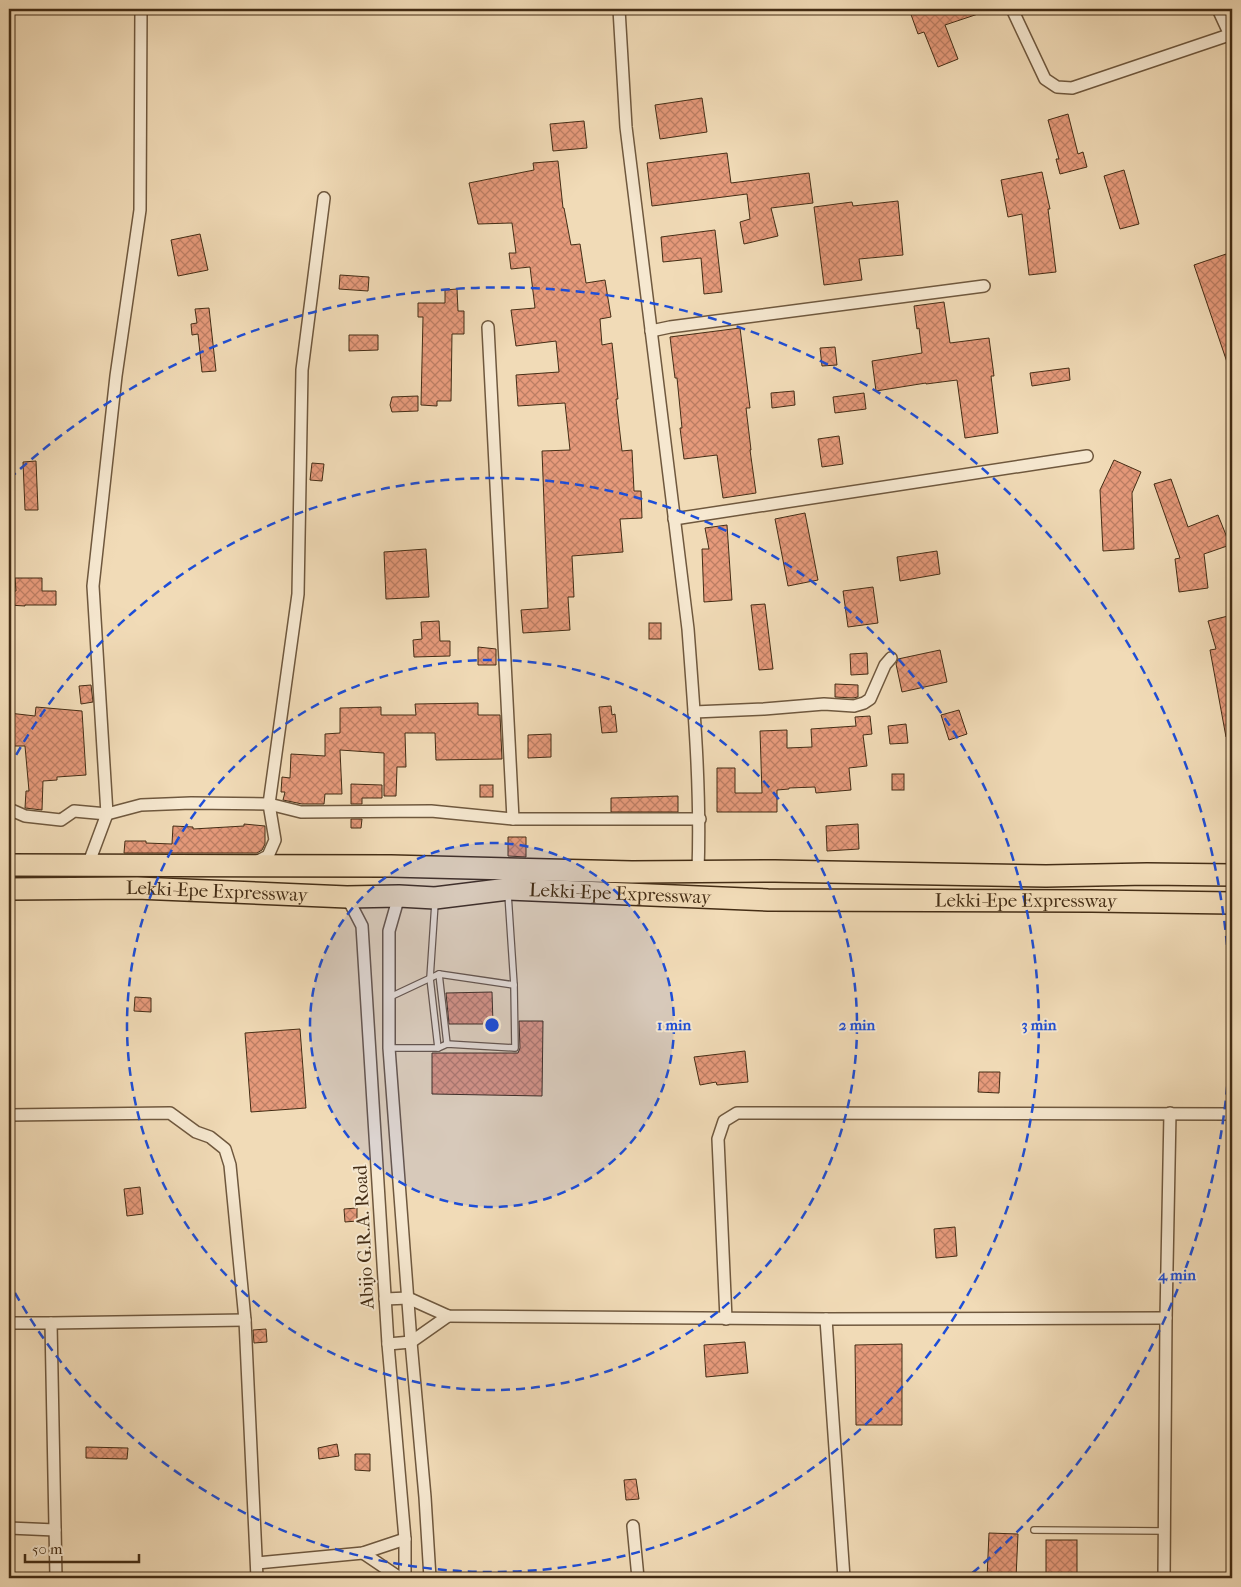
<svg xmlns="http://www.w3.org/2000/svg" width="1241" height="1587" viewBox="0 0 1241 1587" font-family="'IM FELL French Canon',serif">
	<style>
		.building { fill: url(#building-cross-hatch); stroke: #442d15 }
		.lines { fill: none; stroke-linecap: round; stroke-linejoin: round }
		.lane-casing { stroke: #6f583e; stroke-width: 8 }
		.street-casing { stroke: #6f583e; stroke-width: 14 }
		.highway-casing { stroke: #442d15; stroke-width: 24 }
		.lane { stroke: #f6e8d0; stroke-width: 5.5 }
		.street { stroke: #f6e8d0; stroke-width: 11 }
		.highway { stroke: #f1dbb7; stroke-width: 21 }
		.ring { fill: none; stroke: #1d4ed8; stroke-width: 2.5; stroke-dasharray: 9 6 }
		.labels { text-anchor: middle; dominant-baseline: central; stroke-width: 4; stroke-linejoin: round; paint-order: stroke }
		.street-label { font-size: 19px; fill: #442d15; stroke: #f6e8d0 }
		.centre { fill: #1d4ed8; stroke: #f6e8d0; stroke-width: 2.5 }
		.ring-label { font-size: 15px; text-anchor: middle; font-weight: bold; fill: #1d4ed8; stroke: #f6e8d0; stroke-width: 4; stroke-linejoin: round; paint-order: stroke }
	</style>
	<defs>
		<pattern id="building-cross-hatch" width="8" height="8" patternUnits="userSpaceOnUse" patternTransform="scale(1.25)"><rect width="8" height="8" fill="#e69a7b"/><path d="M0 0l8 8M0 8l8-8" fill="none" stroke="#bc7e64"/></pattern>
	</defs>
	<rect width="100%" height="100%" fill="#f1dbb7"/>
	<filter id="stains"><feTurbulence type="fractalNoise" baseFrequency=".004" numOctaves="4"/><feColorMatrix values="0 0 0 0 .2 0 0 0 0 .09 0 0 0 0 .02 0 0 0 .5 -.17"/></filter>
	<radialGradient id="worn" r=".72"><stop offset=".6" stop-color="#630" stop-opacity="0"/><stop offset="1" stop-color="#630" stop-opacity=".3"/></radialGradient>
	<g class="building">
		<polygon points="909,9 987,9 987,11 945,25 958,59 938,67 924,32 918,34"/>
		<polygon points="702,98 707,132 660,139 655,105"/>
		<polygon points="1068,114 1078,154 1083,152 1087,167 1060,174 1056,159 1059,159 1048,120"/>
		<polygon points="584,121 587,148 553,151 550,124"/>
		<polygon points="727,153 731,183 809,173 813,203 771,208 778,236 744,244 740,222 750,219 747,194 652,206 647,163"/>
		<polygon points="558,161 563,208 564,208 571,245 580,244 586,283 605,280 611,317 600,319 602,345 612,343 618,399 616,399 622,451 632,450 634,491 641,491 642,518 620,519 623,552 572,556 574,597 568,597 570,630 523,633 521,610 548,608 542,451 570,450 565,403 518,406 516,375 559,372 556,341 516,346 511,310 535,308 530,267 511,269 509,253 516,253 512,223 478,224 469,183 534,170 533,163"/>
		<polygon points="1124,170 1139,224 1120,229 1104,176"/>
		<polygon points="1042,172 1050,209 1048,209 1056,272 1029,275 1022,214 1008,217 1001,180"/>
		<polygon points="898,201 903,255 859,259 862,280 824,285 814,207 852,202 853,206"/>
		<polygon points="715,230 722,292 704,294 701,258 663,262 661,237"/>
		<polygon points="200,234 208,270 178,276 171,240"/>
		<polygon points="1232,252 1232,370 1230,371 1194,265"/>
		<polygon points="340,275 369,277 368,291 339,289"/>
		<polygon points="457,289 458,311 464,311 464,334 452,334 451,401 437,401 437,406 421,405 423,317 418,317 418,303 445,303 445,290"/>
		<polygon points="944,302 950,343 989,338 994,376 991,376 998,433 965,438 957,380 926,384 926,383 876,391 872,361 922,353 919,328 917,329 914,306"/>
		<polygon points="209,308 216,371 202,372 198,334 192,335 191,324 197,323 195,309"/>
		<polygon points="740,328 750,408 746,408 751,450 750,450 756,493 723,498 717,455 684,459 680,428 682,428 677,378 675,378 670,337"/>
		<polygon points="349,335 378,335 378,350 349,351"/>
		<polygon points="835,347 837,365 822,366 820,348"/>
		<polygon points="1069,368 1070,380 1032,386 1030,373"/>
		<polygon points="794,391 795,405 772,408 771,393"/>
		<polygon points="864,393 866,409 835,413 833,397"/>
		<polygon points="418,396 418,411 392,412 390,405 392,397"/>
		<polygon points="839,436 843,464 822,467 818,439"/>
		<polygon points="1114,460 1141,472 1132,493 1134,549 1103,551 1100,490"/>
		<polygon points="36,461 38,510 25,510 23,462"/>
		<polygon points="312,463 324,464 322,481 310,480"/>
		<polygon points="1171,479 1188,527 1218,515 1230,545 1204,554 1208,588 1179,592 1175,559 1180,558 1154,484"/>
		<polygon points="805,513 818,580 788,586 775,519"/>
		<polygon points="727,525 732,600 704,602 702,549 709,549 705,528"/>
		<polygon points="426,549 429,597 386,599 384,552"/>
		<polygon points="937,551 940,574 900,581 897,557"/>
		<polygon points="15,578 42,578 42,591 56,591 56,605 25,605 25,606 9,605 9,591 16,591"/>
		<polygon points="873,587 878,623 848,627 843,591"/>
		<polygon points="765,604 773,669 759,670 751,605"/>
		<polygon points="1232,615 1232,737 1226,737 1210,650 1216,649 1208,621"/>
		<polygon points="439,621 440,641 450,641 450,656 414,657 413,640 422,639 421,622"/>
		<rect x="649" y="623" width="12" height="16"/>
		<polygon points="478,647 496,649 496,665 478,665"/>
		<polygon points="940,650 947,682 902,692 896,664 898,659"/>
		<polygon points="867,653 868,674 851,675 850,654"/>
		<polygon points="835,684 858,685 858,697 853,698 835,697"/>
		<polygon points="91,685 93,702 81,704 79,686"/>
		<polygon points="478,703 478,715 500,715 502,759 436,760 435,733 405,733 406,767 397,767 396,796 384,796 384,753 340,750 342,794 325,794 324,804 302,804 283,800 285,792 281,792 282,777 290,778 291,754 325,756 325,734 340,733 340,708 381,707 381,715 416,715 415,704"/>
		<polygon points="611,706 612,715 615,714 617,732 602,733 599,707"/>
		<polygon points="36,707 82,711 86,775 57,777 57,780 43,781 42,810 25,808 26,791 29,791 25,746 9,746 9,713 35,716"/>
		<polygon points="959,710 967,734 949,740 941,715"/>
		<polygon points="870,716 872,734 863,735 867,766 849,768 851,790 816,793 815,787 789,788 789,789 777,790 777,812 717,812 717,768 735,768 735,793 762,793 760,731 787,730 787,748 812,747 811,729 856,726 855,717"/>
		<polygon points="906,724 908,743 890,744 888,726"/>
		<polygon points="551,734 551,757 528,758 528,735"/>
		<rect x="892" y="774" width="12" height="16"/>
		<polygon points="351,784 382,785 382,798 362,798 362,804 351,804"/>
		<rect x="480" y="785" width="13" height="12"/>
		<polygon points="678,796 678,812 611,812 611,798"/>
		<polygon points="351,819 362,819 361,828 351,828"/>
		<polygon points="244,824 265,826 265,844 262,850 257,853 124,853 125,841 146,841 146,843 172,844 173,826 193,827 193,829 244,826"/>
		<polygon points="858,824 859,849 827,851 826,826"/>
		<polygon points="508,837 526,837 526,857 508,856"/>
		<polygon points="492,992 493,1024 449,1024 446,993"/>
		<polygon points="135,997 151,998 151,1012 134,1011"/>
		<polygon points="519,1021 543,1021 542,1096 432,1094 432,1053 518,1053 520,1048"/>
		<polygon points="300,1029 306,1108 251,1112 245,1033"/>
		<polygon points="745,1051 748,1082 717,1085 716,1082 700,1085 694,1057"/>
		<polygon points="979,1072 1000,1072 999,1093 978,1092"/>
		<polygon points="140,1187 143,1214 127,1216 124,1189"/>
		<polygon points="357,1208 357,1221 345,1222 344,1209"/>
		<polygon points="955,1227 957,1256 936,1258 934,1229"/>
		<polygon points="266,1329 267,1342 254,1343 253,1330"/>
		<polygon points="745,1342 748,1373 706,1377 704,1345"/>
		<polygon points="902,1344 902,1425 856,1425 855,1345"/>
		<polygon points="337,1444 339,1456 319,1459 318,1448"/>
		<polygon points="86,1447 128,1448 127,1459 86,1458"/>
		<polygon points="355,1454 370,1454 370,1471 355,1470"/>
		<polygon points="636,1479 639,1499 626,1500 624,1480"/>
		<polygon points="989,1533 1018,1534 1016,1578 987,1578"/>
		<rect x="1046" y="1540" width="31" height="38"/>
	</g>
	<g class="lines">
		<g class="lane-casing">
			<g id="lane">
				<polyline points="435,903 430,978 438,1048"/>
				<polyline points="439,974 447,1044"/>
				<polyline points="390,997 439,974 514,985"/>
				<polyline points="389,1048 438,1048 447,1044 515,1048 514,985 508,894"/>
				<polyline points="1034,1530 1165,1531"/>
			</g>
		</g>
		<g class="street-casing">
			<g id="street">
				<path d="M619,9L626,127L688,629C694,709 701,790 698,871"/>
				<polyline points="1012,9 1045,79 1057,87 1072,88 1232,34"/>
				<polyline points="1218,9 1230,35"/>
				<polyline points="488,327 513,819"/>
				<polyline points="651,331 670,327 984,286"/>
				<polyline points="674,519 1087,456"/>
				<polyline points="694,712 764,709 824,704 854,706 864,703 870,699 885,665 891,658"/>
				<polyline points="9,809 25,816 61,820 74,811 107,814 141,805 191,803 269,804 301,812 431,811 513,819 700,819"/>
				<polyline points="256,862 268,856 275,840 269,804 298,594 302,370 324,198"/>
				<polyline points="88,865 107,814 93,586 116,376 140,210 141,9"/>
				<polyline points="399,896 389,931 389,1048 411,1342 425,1497 430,1578"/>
				<polyline points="347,897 362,926 388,1344 405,1539 405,1578"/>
				<polyline points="9,1115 170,1113 196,1132 210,1137 225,1149 230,1165 245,1320 257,1578"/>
				<polyline points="385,1299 408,1298 448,1316 826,1319 1166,1318"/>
				<polyline points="726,1319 718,1139 724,1121 737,1113 1232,1114"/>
				<polyline points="826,1319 844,1578"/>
				<polyline points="9,1323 51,1323 245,1320"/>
				<polyline points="51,1323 56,1578"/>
				<polyline points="388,1344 411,1342 448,1316"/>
				<polyline points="633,1526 638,1578"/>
				<polyline points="9,1528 55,1530"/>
				<polyline points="363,1553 400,1578"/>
				<polyline points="257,1563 363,1553 405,1539"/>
				<polyline points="1164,1578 1166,1318 1170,1113"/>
			</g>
		</g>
		<g class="highway-casing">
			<g id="highway">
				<polyline points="9,865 391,866 632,872 775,871 1046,876 1147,874 1232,875"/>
				<path id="s1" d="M9,889L137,888L347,897L399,896L435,898L508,889L768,900L1092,901L1232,903"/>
			</g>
		</g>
		<use href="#lane" class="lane"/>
		<use href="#street" class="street"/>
		<use href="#highway" class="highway"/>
	</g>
	<circle cx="492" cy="1025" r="182" fill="#1d4ed8" fill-opacity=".12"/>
	<g class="ring">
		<circle cx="492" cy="1025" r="182"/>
		<circle cx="492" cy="1025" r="365"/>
		<path d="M9 768A547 547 0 1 1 9 1282"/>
		<path d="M9 479A729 729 0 1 1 970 1575"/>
	</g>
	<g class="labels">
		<g class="street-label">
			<text stroke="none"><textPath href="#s1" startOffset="208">Lekki-Epe Expressway</textPath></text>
			<text stroke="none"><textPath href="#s1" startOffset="612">Lekki-Epe Expressway</textPath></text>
			<text stroke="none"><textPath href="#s1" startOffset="1018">Lekki-Epe Expressway</textPath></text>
			<text transform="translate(364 1237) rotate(-93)">Abijo G.R.A. Road</text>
		</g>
	</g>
	<circle cx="492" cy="1025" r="8" class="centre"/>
	<g class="ring-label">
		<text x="674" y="1030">1 min</text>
		<text x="857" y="1030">2 min</text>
		<text x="1039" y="1030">3 min</text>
		<text x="1177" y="1280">4 min</text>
	</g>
	<rect width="1241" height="1587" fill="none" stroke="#f1dbb7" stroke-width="30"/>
	<rect x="10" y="10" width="1221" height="1567" fill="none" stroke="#442d15" stroke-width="2.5"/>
	<rect x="15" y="15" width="1211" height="1557" fill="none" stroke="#442d15"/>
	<path d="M25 1554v8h114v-8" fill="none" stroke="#442d15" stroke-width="2.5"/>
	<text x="32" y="1554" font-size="15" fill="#442d15" stroke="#f6e8d0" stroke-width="4" paint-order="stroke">50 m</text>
	<rect width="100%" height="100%" filter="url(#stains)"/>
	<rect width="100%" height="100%" fill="url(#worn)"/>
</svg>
